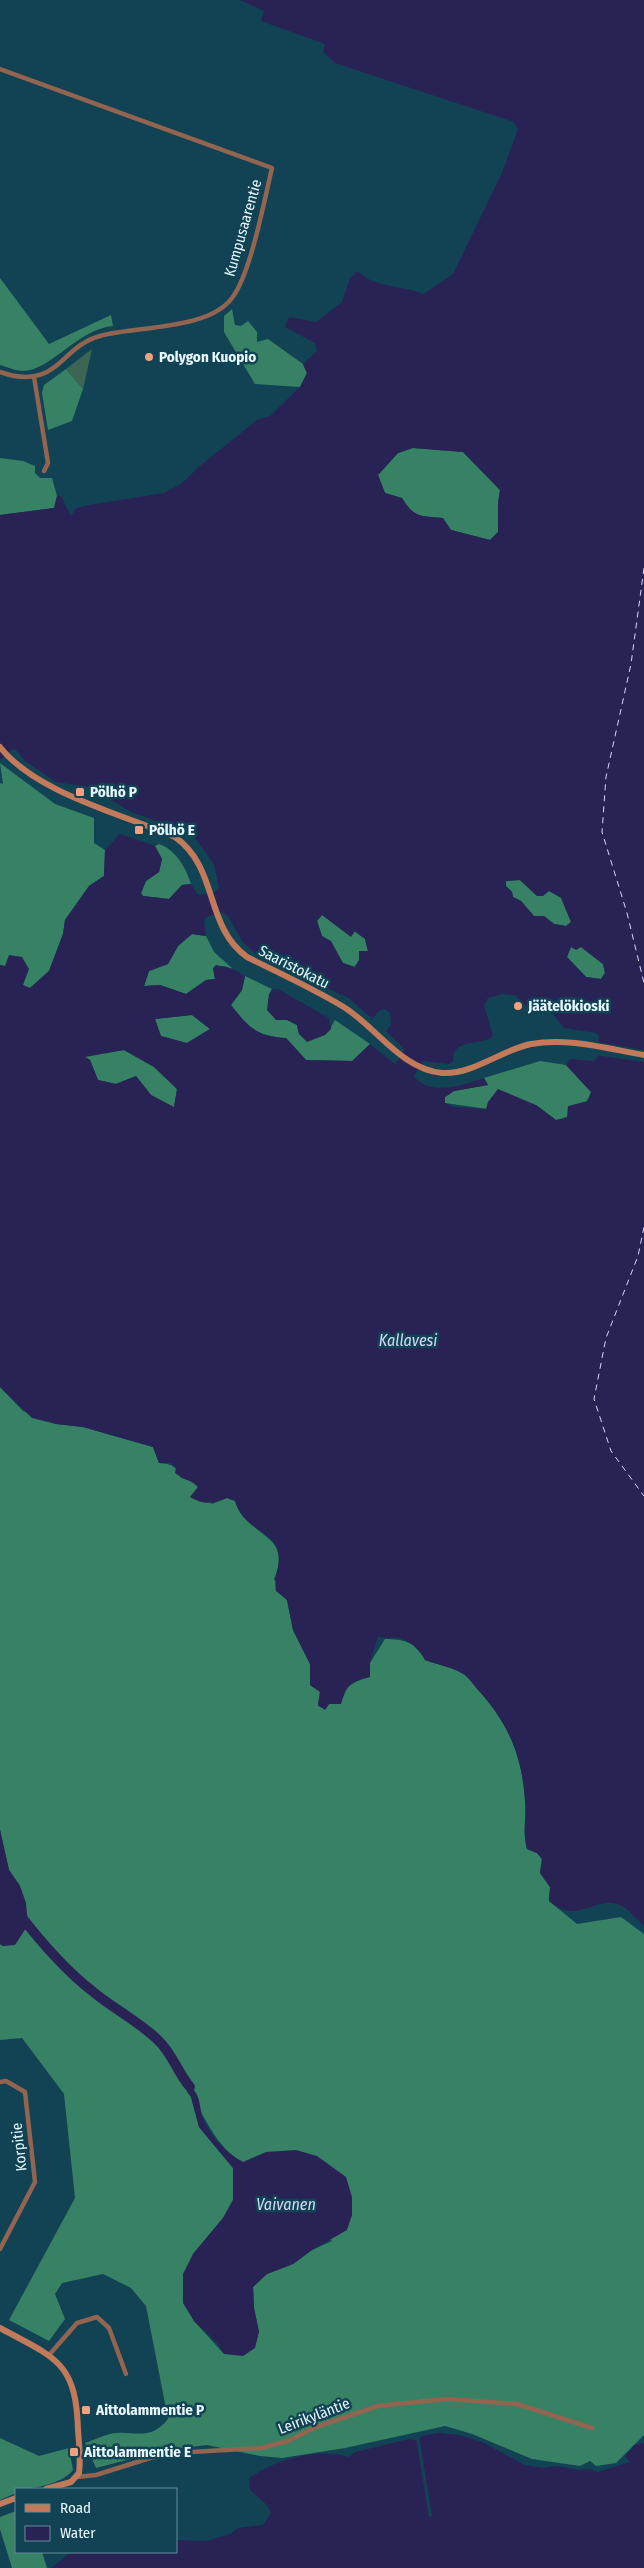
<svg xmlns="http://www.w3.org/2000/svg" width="644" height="2568" viewBox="0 0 644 2568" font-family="'Fira Sans Condensed',sans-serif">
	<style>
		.green { fill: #3d6553 }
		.forest { fill: #378164; fill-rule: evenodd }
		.water { fill: #292355; fill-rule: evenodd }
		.pier { fill: #114354 }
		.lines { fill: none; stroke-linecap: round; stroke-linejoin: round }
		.river { stroke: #292355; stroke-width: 10 }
		.ferry { stroke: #d7d7fa; stroke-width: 1; stroke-dasharray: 6 5; stroke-linecap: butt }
		.street { stroke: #936551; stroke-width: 4.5 }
		.secondary { stroke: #c27a5a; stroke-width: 6 }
		.poi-dot { fill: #f1a17d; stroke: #114354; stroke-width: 2 }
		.labels { text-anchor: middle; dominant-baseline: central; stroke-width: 5; stroke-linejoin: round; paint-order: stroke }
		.street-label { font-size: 15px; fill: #e8f8ff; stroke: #114354 }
		.poi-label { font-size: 15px; font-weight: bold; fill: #e8f8ff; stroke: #114354; text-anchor: start }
		.water-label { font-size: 16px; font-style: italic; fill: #d7d7fa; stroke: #114354 }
	</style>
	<rect width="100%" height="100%" fill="#114354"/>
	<polygon class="green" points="92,349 83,389 66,369"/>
	<g class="forest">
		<path d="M0,278L49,344L111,315L113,326C78,329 50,371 23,371C16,371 7,367 0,365Z"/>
		<polygon points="232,309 235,325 241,326 248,321 257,332 257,342 268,339 303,364 307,373 300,387 255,384 224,332 224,316"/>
		<polygon points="66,369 83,389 72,421 48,430 42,393 44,385"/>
		<path d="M413,448L463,452L500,490L498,503V532L490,540L451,530L442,518C421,516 414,518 402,498L385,493L378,475L398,453Z"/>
		<polygon points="0,458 23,461 35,466 35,473 40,478 52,478 57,496 54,508 0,515"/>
		<polygon points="0,763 55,804 94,818 94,843 105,850 104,876 89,886 65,920 63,934 49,971 30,988 23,986 5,966 0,965 0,783 3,784"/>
		<path d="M159,844C176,850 186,868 191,884L182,885L169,899L143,896L141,893L146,881L159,872L162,859L155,846Z"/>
		<polygon points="520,880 537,896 549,891 561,897 571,922 566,926 554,924 544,916 534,916 521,901 513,897 512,892 506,886 506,881"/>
		<polygon points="322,915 351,936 354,931 365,939 368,951 354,967 343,963 322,936 317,921"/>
		<polygon points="192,934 206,936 214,952 233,969 224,966 213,968 215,979 206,980 186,994 160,985 144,986 149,971 168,964 178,946"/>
		<polygon points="571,946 581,947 603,964 605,973 601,979 586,977 567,957"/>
		<path d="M245,976L272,989L268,1000L276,1020H287L297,1025L299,1034L330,1029L335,1020L370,1044L353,1061L306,1060L286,1038C256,1036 249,1028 231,1005L242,990Z"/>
		<polygon points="192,1015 210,1029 187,1043 160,1036 155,1019"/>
		<polygon points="124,1050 154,1067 177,1089 174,1108 151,1095 136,1076 116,1084 98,1080 90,1060 84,1056"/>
		<path d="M540,1061L566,1065L591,1092C586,1107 572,1117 556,1120L536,1105L487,1109L445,1103V1097L454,1091L488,1085L484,1078Z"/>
		<path d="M0,1387L23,1411L56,1424L83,1427L153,1447L159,1463C172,1464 176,1466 181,1478L194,1482L198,1487L195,1492L212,1504L227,1498L235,1501C246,1538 295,1533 274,1579L287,1600L293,1630L310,1664V1685L320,1692L318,1706L325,1709C337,1694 351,1681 370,1677V1663L385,1639C404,1639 416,1642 425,1660C438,1665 453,1667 465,1675C470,1679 475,1687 480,1692C509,1725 522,1756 525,1800C527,1819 522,1830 527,1849L537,1853L542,1859L540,1873L550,1887L549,1901L577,1924L621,1917L644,1934V2435L616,2463L596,2466L590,2461L580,2466L532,2459L472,2434L445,2426L345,2448L282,2458L260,2456L207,2445L165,2450L96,2468L85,2443C94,2440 106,2434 116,2433C136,2431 150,2441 168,2419L146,2306L131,2288L103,2274L62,2283L55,2294L65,2319L49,2341L9,2320L75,2198L64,2094L22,2038L0,2040V1944L3,1946L20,1886L9,1870L0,1830ZM191,2097C208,2120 216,2148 243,2162L332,2241L312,2250L293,2264L267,2274L253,2287L254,2308L259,2332L224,2354L194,2321L193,2254L223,2218L233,2200V2168L199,2127Z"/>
		<path d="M0,2438L39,2456L69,2448L73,2470C62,2484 34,2489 16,2489V2493L0,2500Z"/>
		<polygon points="16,2511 16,2552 42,2552 47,2568 12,2568 0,2529 0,2517"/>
	</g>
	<g class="water">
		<path d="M240,0H644V1926C637,1920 628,1908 620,1905C594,1895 578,1926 549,1901L550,1887L540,1873L542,1859L537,1853L527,1849C522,1830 527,1819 525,1800C522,1756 509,1725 480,1692C475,1687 470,1679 465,1675C453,1667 438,1665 425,1660C421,1652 412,1642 402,1639C394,1636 387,1640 378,1636L370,1663V1677C350,1681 347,1685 341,1704H329L325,1710L318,1705L320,1692L310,1685V1664L293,1630L287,1600L276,1591C273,1575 281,1567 278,1553C274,1530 244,1531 235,1501L227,1498C212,1504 204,1505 190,1497L198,1487C192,1480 182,1479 175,1473L176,1468L171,1463H159L153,1447L83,1427L56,1424L32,1418L0,1387V965L5,966L9,955L22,957L29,969L23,985L30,988L49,971L63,934L65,920L89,886L104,876L105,850L120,834L155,846L162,859L159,872L146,881L141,893L143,896L169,899L182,885L191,884L198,895L215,892L219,887L214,864L194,837L175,827L133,813L89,787L56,782L25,761L16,750L12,749L0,760V515L54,508L57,496H61L71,516L76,508L83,506L164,493L181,484L200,466L257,420L270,416L300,387L307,373L303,364L317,351L315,343L285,327L289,317L316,322L342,302L350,278L357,272C363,273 365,278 370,280C388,288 406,287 424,294L453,274L502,173L518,129L514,122L335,63L323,52L325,44L261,21L264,11ZM413,448L463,452L500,490L498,503V532L490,540L451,530L443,518C421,516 414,518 402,498L385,493L378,475L398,453ZM520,880L537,896H543L549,891L561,898L571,922L566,926L554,924L544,916H534L521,901L513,897L512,892L506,886V881ZM222,912L228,916L242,941L256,954L350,999L372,1019L379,1011L385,1009L390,1013L391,1025L386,1031L405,1050L395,1064L370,1044L352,1061L306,1060L286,1038C256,1036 249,1028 231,1005L242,990L245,976L233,969L216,965L213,968L215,979L206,980L186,994L160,985L144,986L149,971L168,964L178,946L192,934L206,936L204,921L206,917ZM322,915L351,937L355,931L365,939L368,951H359V960L355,967L343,963L331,941L322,936L317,921ZM571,947L576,950L581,947L603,964L605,973L601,979L586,977L567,957ZM503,994L515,995L528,1008L553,1014L564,1028L596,1033L599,1036L597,1057L594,1061L570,1059L566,1065L591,1092L588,1101L568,1106L567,1118L556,1120L536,1105L498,1089L488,1102L486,1109L453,1107L445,1103V1097L454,1091L488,1085L484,1078C464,1085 430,1097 414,1076L423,1061L449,1064L453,1061C452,1039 478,1045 491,1038L493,1035L484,1005L488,998ZM192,1015L210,1029L187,1043L161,1036L155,1019ZM124,1050L154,1067L177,1089L174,1107L151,1095L136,1076L116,1084L98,1080L90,1060L85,1057Z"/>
		<polygon points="272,989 278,989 329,1018 331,1029 325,1035 307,1042 299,1034 297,1025 287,1020 276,1020 267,1010 269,994"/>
		<polygon points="0,1830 9,1870 20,1886 26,1903 28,1925 15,1945 3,1946 0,1944"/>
		<path d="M190,2087C199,2093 199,2101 201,2111C205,2131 225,2153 243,2162L266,2152L296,2150L317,2156L346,2177L352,2197V2215L347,2230L312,2250L293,2264L267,2274L253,2287L254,2308L259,2332L255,2348L243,2356L224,2354L217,2343L194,2321L183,2303V2274L193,2254L223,2218L233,2200V2168L199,2127L191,2097L187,2092Z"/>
		<path d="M439,2433L459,2435L482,2442L525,2465L543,2468L556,2466L578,2470L590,2469L598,2472L630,2462L625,2456L634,2445L644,2443V2568H51L69,2554L79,2552H176V2540L207,2541L230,2534L238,2528L263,2525L271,2513L267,2505L250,2490L249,2478C276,2459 317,2447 349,2457L355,2452L409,2439L417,2440L422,2436Z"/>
	</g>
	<g class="pier">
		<polygon points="596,1042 644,1050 644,1062 595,1055"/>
		<polygon points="419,2436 432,2516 429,2517 416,2437"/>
	</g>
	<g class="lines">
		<path class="river" d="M20,1915C41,1942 64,1969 91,1990C112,2008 138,2021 158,2040C173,2054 177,2072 190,2087"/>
		<g class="ferry">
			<polyline points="644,568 631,664 606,777 602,832 627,913 644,983"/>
			<polyline points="644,1227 638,1256 606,1338 594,1399 611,1451 644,1496"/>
		</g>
		<g class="street">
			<path d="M0,69L272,168C264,201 251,273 232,298C209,330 136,326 100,336C59,347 58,392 0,372"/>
			<polyline points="34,377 48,463 44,471"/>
			<polyline points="0,2082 6,2081 25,2092 35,2182 0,2249"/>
			<polyline points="49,2355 77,2323 97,2317 109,2328 126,2374"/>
			<polyline points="77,2477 96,2475 150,2458 191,2452 261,2448 288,2441 316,2427 378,2406 446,2399 517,2404 592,2428"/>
		</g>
		<g class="secondary">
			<path d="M0,747C36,793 122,814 175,837C219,868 204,926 247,957C279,973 312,988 342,1006C375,1025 400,1069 442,1073C473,1075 501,1050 531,1044C568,1037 608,1049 644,1055"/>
			<path d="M0,2328C55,2358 76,2361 78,2430C79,2444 81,2459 79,2473L71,2482L46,2489"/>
			<polyline points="0,2504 16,2498"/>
		</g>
	</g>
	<g class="poi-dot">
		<circle cx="149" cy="357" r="5"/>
		<rect x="75" y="787" width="10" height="10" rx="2.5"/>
		<rect x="134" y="825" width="10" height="10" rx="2.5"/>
		<circle cx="518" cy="1006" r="5"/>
		<rect x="81" y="2405" width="10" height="10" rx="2.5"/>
		<rect x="69" y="2447" width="10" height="10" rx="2.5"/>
	</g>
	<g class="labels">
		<g class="street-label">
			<text transform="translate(243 228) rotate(-74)">Kumpusaarentie</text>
			<text transform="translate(294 967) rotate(27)">Saaristokatu</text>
			<text transform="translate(19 2147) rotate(-96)">Korpitie</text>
			<text transform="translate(314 2416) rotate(-21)">Leirikyläntie</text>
		</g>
		<g class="poi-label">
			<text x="159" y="357">Polygon Kuopio</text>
			<text x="90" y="792">Pölhö P</text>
			<text x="149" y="830">Pölhö E</text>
			<text x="528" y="1006">Jäätelökioski</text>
			<text x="96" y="2410">Aittolammentie P</text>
			<text x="84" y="2452">Aittolammentie E</text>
		</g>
		<g class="water-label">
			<text x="408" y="1340">Kallavesi</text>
			<text x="286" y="2204">Vaivanen</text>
		</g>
	</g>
	<rect x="15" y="2488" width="162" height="65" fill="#114354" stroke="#678b98"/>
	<rect x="25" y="2504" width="25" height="8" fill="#c27a5a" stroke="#678b98"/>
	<text x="60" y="2513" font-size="15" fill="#e8f8ff">Road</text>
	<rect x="25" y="2526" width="25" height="15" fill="#292355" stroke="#678b98"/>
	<text x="60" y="2538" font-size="15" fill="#e8f8ff">Water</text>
</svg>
